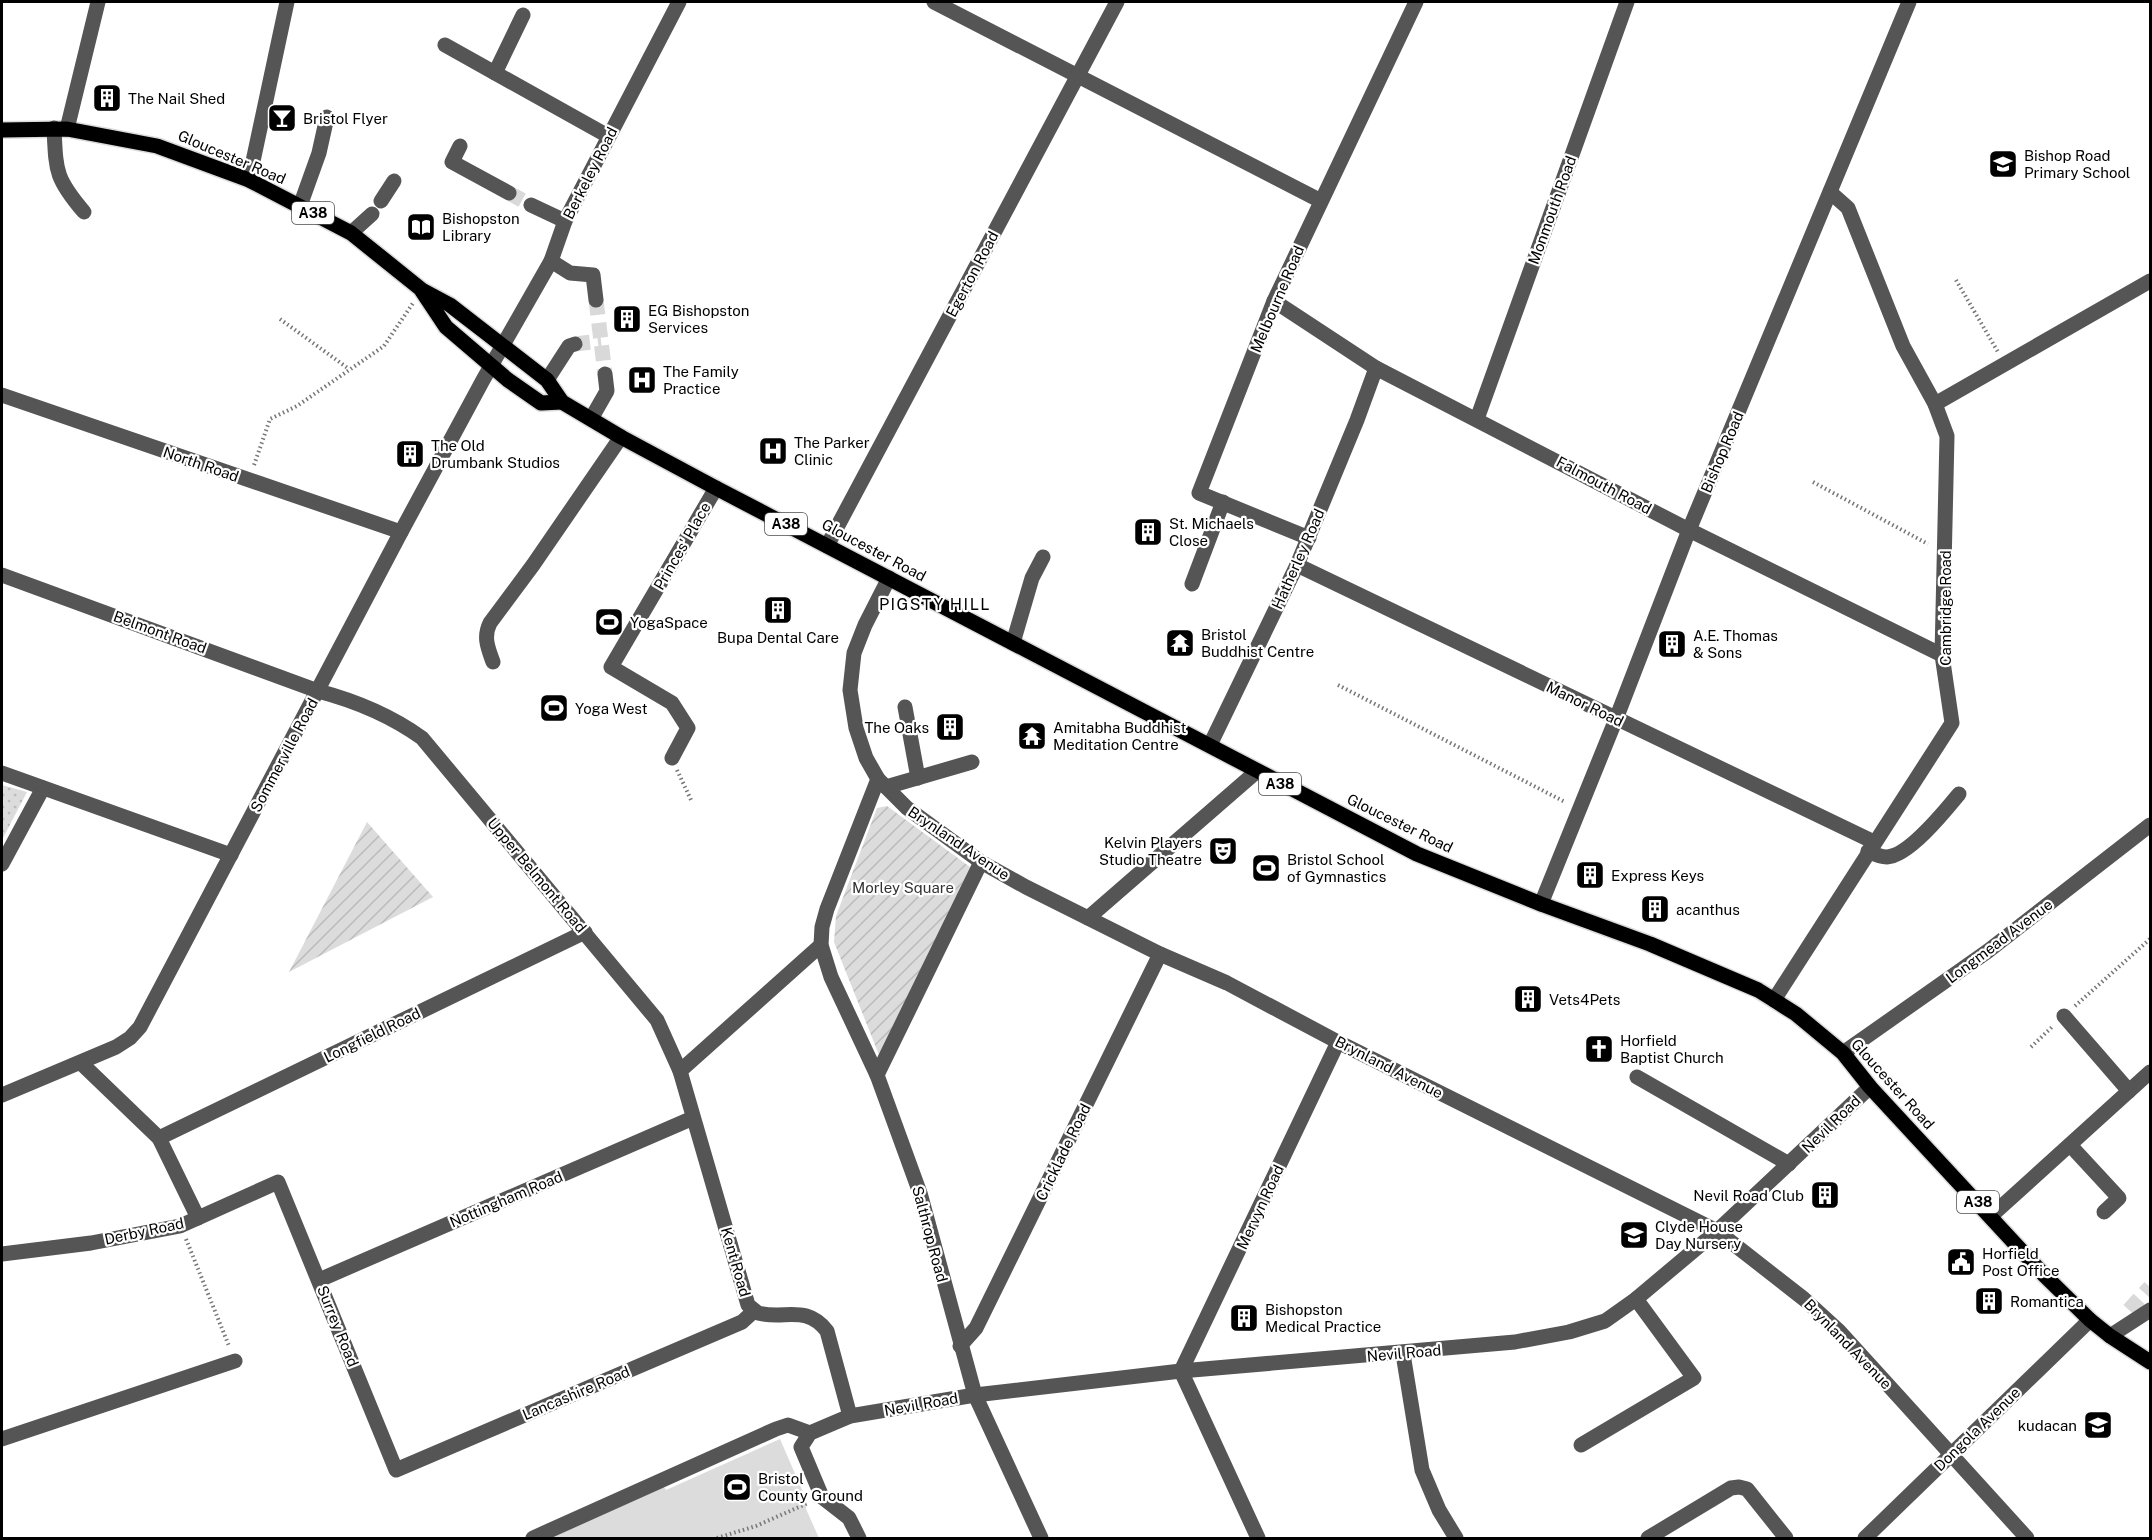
<svg xmlns="http://www.w3.org/2000/svg" width="2152" height="1540" viewBox="0 0 2152 1540" font-family="'Public Sans',sans-serif">
	<style>
		.park { fill: url(#park-dots) }
		.garden { fill: url(#garden-furrows) }
		.pitch { fill: #dcdcdc }
		.lines { fill: none; stroke-linecap: round; stroke-linejoin: round }
		.minor-tunnel { stroke: #d9d9d9; stroke-width: 15; stroke-dasharray: 15 8; stroke-linecap: butt }
		.major-casing { stroke: #dbdbdb; stroke-width: 18 }
		.path { stroke: #777; stroke-width: 4; stroke-dasharray: 1.5 3; stroke-linecap: butt }
		.minor { stroke: #555; stroke-width: 15 }
		.major { stroke: #000; stroke-width: 15 }
		.labels { text-anchor: middle; dominant-baseline: central; stroke-width: 4.5; stroke-linejoin: round; paint-order: stroke }
		.shield { fill: #fff; stroke: #4c4c4c; stroke-width: 1.5 }
		.shield-label { font-size: 14px; font-weight: bold; fill: #000 }
		.poi-label { font-size: 15px; fill: #000; stroke: #fff; text-anchor: start }
		.street-label { font-size: 15px; fill: #000; stroke: #fff }
		.park-label { font-size: 15px; fill: #333; stroke: #fff }
		.neighbourhood-label { font-size: 16px; letter-spacing: 1.5px; fill: #000; stroke: #fff }
	</style>
	<defs>
		<pattern id="park-dots" width="8" height="8" patternUnits="userSpaceOnUse" patternTransform="scale(1.5)"><rect width="8" height="8" fill="#dcdcdc"/><path d="M2 2h.1M6 6h.1" fill="none" stroke="#bbb" stroke-width="1.8" stroke-linecap="round"/></pattern>
		<pattern id="garden-furrows" width="10" height="10" patternUnits="userSpaceOnUse" patternTransform="scale(1.5)"><rect width="10" height="10" fill="#dcdcdc"/><path d="M-1 1l2-2M0 10L10 0M9 11l2-2" fill="none" stroke="#bbb"/></pattern>
	</defs>
	<rect width="100%" height="100%" fill="#fff"/>
	<polygon class="park" points="2,785 27,792 2,840"/>
	<g class="garden">
		<polygon points="887,806 970,867 879,1055 834,942 836,916 877,808"/>
		<polygon points="367,822 433,897 289,972"/>
	</g>
	<polygon class="pitch" points="780,1439 806,1499 806,1509 819,1538 541,1538 662,1484 666,1490"/>
	<g class="lines">
		<g class="minor-tunnel">
			<polyline points="509,193 531,205"/>
			<polyline points="596,300 605,374"/>
			<polyline points="575,344 601,341"/>
			<polyline points="2129,1310 2150,1287"/>
		</g>
		<g class="major-casing">
			<g id="major">
				<polyline points="2,130 67,129 157,146 249,180 351,233 422,290 450,305 547,380 562,402 621,437 716,488 1417,854 1541,904 1650,944 1758,990 1774,1000 1796,1014 1843,1053 1870,1087 2044,1275 2090,1320 2110,1336 2150,1362"/>
				<polyline points="422,291 446,327 508,380 541,403 562,402"/>
			</g>
		</g>
		<g class="path">
			<polyline points="1956,280 1998,352"/>
			<polyline points="280,319 349,369"/>
			<polyline points="254,465 270,419 297,406 384,346 413,303"/>
			<polyline points="1813,482 1928,544"/>
			<polyline points="1338,685 1565,802"/>
			<polyline points="677,770 692,802"/>
			<polyline points="2075,1006 2150,939"/>
			<polyline points="2031,1047 2052,1027"/>
			<polyline points="186,1239 229,1346"/>
			<polyline points="717,1538 756,1526 808,1503"/>
		</g>
		<g class="minor">
			<polyline points="934,2 1321,201"/>
			<polyline points="445,45 608,136"/>
			<polyline points="495,73 523,15"/>
			<path d="M54,128C56,171 55,178 84,212"/>
			<polyline points="67,129 98,2"/>
			<polyline points="460,146 452,162 509,193"/>
			<polyline points="249,180 287,2"/>
			<polyline points="381,201 394,181"/>
			<polyline points="531,205 565,221"/>
			<polyline points="300,206 319,153 327,117"/>
			<polyline points="351,233 372,214"/>
			<polyline points="551,261 570,273 593,275 596,300"/>
			<polyline points="1274,301 1376,368 1689,530 1942,655"/>
			<polyline points="547,380 569,346 575,344"/>
			<polyline points="2,395 401,532"/>
			<polyline points="1935,404 2150,281"/>
			<polyline points="591,419 607,391 605,374"/>
			<polyline points="1477,419 1627,2"/>
			<polyline points="1309,538 1199,493 1274,301 1416,2"/>
			<polyline points="827,546 1117,2"/>
			<polyline points="1297,565 1874,842"/>
			<path d="M2,575L318,691C356,701 390,715 422,738L657,1020L680,1071L748,1305L758,1313C785,1320 806,1304 827,1331L850,1416"/>
			<polyline points="889,578 865,625 854,653 850,690 856,728 866,758 878,779 907,808 981,862 1026,887 1160,954 1227,983 1338,1042 1717,1231 1804,1299 1839,1331 2027,1538"/>
			<polyline points="1192,584 1223,502"/>
			<polyline points="1013,643 1032,578 1043,557"/>
			<path d="M493,662C488,648 483,637 490,623L533,565L621,437"/>
			<polyline points="905,707 918,778"/>
			<polyline points="1210,745 1297,565 1357,420 1376,368"/>
			<polyline points="672,758 688,728 672,703 611,667 716,488"/>
			<polyline points="2,773 231,855"/>
			<polyline points="878,779 827,909 822,927 821,945 831,977 877,1075 920,1193 975,1395 1041,1538"/>
			<polyline points="886,787 972,762"/>
			<path d="M1868,851C1874,854 1880,857 1887,857C1909,856 1945,811 1959,794"/>
			<polyline points="2,864 43,788"/>
			<polyline points="1541,904 1616,719 1689,530 1909,2"/>
			<polyline points="1088,918 1256,772"/>
			<polyline points="1774,1000 1952,723 1942,655 1947,436 1935,404 1903,346 1848,208 1830,192"/>
			<polyline points="2064,1016 2129,1091"/>
			<polyline points="1843,1053 1988,951 2150,825"/>
			<polyline points="81,1063 159,1138 198,1218"/>
			<polyline points="680,1071 821,945"/>
			<polyline points="877,1075 981,862"/>
			<polyline points="1637,1077 1789,1164"/>
			<polyline points="2,1095 116,1047 130,1038 140,1027 401,532 483,380 551,261 565,221 679,2"/>
			<polyline points="159,1138 585,932"/>
			<polyline points="2070,1145 2119,1198 2104,1212"/>
			<polyline points="1991,1216 2150,1072"/>
			<polyline points="2,1254 91,1243 180,1226 278,1182 396,1470 742,1322 754,1311"/>
			<polyline points="319,1280 693,1118"/>
			<polyline points="2110,1336 2150,1310"/>
			<polyline points="960,1346 976,1328 1160,954"/>
			<polyline points="1403,1354 1422,1470 1439,1510 1456,1538"/>
			<polyline points="2,1439 235,1361"/>
			<polyline points="1581,1445 1694,1378 1636,1299"/>
			<polyline points="533,1538 776,1429 788,1425 810,1433"/>
			<polyline points="859,1538 849,1518 822,1497 801,1447 810,1433 850,1416 975,1395 1181,1371 1515,1342 1569,1332 1605,1321 1636,1299 1717,1231 1870,1087"/>
			<polyline points="1258,1538 1181,1371 1338,1042"/>
			<polyline points="1648,1538 1731,1488 1739,1487 1747,1489 1786,1538"/>
			<polyline points="1865,1538 2090,1320"/>
		</g>
		<use href="#major" class="major"/>
	</g>
	<defs>
		<g id="building-square" transform="scale(1.5)"><rect x="-9" y="-9" width="18" height="18" rx="4" fill="#000" stroke="#fff"/><path d="M-4-6H4V6H1V3H-1V6H-4ZM-2.5-4.3h1.7v1.8h-1.7ZM.8-4.3h1.7v1.8H.8ZM-2.5-1h1.7V.8h-1.7ZM.8-1h1.7V.8H.8Z" fill="#fff"/></g>
		<g id="bar-square" transform="scale(1.5)"><rect x="-9" y="-9" width="18" height="18" rx="4" fill="#000" stroke="#fff"/><path d="M-6-5H6L.8 .8V4.5H3.5V6h-7V4.5H-.8V.8Z" fill="#fff"/></g>
		<g id="school-square" transform="scale(1.5)"><rect x="-9" y="-9" width="18" height="18" rx="4" fill="#000" stroke="#fff"/><path d="M0-5L7-2L0 1L-7-2ZM-4 1L0 2.5L4 1V4Q0 6-4 4Z" fill="#fff"/></g>
		<g id="library-square" transform="scale(1.5)"><rect x="-9" y="-9" width="18" height="18" rx="4" fill="#000" stroke="#fff"/><path d="M-6-4Q-3-5.5-.7-3.5V5Q-3 3-6 4ZM6-4Q3-5.5 .7-3.5V5Q3 3 6 4Z" fill="#fff"/></g>
		<g id="hospital-square" transform="scale(1.5)"><rect x="-9" y="-9" width="18" height="18" rx="4" fill="#000" stroke="#fff"/><path d="M-5-5h3v3.5h4V-5h3V5h-3V1.5h-4V5h-3Z" fill="#fff"/></g>
		<g id="stadium-square" transform="scale(1.5)"><rect x="-9" y="-9" width="18" height="18" rx="4" fill="#000" stroke="#fff"/><path d="M0-5a6.5 5 0 1 0 0 10a6.5 5 0 1 0 0-10ZM-3.5-1.8h7v3.6h-7Z" fill="#fff"/></g>
		<g id="temple-square" transform="scale(1.5)"><rect x="-9" y="-9" width="18" height="18" rx="4" fill="#000" stroke="#fff"/><path d="M0-6L5-2H3V0L6.5 2.5H4V6H1.5V3h-3V6H-4V2.5H-6.5L-3 0V-2H-5Z" fill="#fff"/></g>
		<g id="theatre-square" transform="scale(1.5)"><rect x="-9" y="-9" width="18" height="18" rx="4" fill="#000" stroke="#fff"/><path d="M-5-5.5Q0-4 5-5.5V0Q5 5 0 6Q-5 5-5 0ZM-3.3-2.5H-1v1.5H-3.3ZM1-2.5H3.3v1.5H1ZM-2.8 1Q0 5.5 2.8 1Z" fill="#fff"/></g>
		<g id="church-square" transform="scale(1.5)"><rect x="-9" y="-9" width="18" height="18" rx="4" fill="#000" stroke="#fff"/><path d="M-1.2-6h2.4v3.5h3.3v2.4h-3.3V6h-2.4V-.1h-3.3v-2.4h3.3Z" fill="#fff"/></g>
		<g id="civic-square" transform="scale(1.5)"><rect x="-9" y="-9" width="18" height="18" rx="4" fill="#000" stroke="#fff"/><path d="M-.6-6.5H3V-4.5H.6V-3L4-1V1h2V6H-6V1h2V-1L-.6-3ZM-1.2 2.5V6h2.4V2.5Z" fill="#fff"/></g>
	</defs>
	<g fill-rule="evenodd">
		<use href="#building-square" x="107" y="98"/>
		<use href="#bar-square" x="282" y="118"/>
		<use href="#school-square" x="2003" y="164"/>
		<use href="#library-square" x="421" y="227"/>
		<use href="#building-square" x="627" y="319"/>
		<use href="#hospital-square" x="642" y="380"/>
		<use href="#hospital-square" x="773" y="451"/>
		<use href="#building-square" x="410" y="454"/>
		<use href="#building-square" x="1148" y="532"/>
		<use href="#building-square" x="778" y="610"/>
		<use href="#stadium-square" x="609" y="622"/>
		<use href="#temple-square" x="1180" y="643"/>
		<use href="#building-square" x="1672" y="644"/>
		<use href="#stadium-square" x="554" y="708"/>
		<use href="#building-square" x="950" y="727"/>
		<use href="#temple-square" x="1032" y="736"/>
		<use href="#theatre-square" x="1223" y="851"/>
		<use href="#stadium-square" x="1266" y="868"/>
		<use href="#building-square" x="1590" y="875"/>
		<use href="#building-square" x="1655" y="909"/>
		<use href="#building-square" x="1528" y="999"/>
		<use href="#church-square" x="1599" y="1049"/>
		<use href="#building-square" x="1825" y="1195"/>
		<use href="#school-square" x="1634" y="1235"/>
		<use href="#civic-square" x="1961" y="1262"/>
		<use href="#building-square" x="1989" y="1301"/>
		<use href="#building-square" x="1244" y="1318"/>
		<use href="#school-square" x="2098" y="1425"/>
		<use href="#stadium-square" x="737" y="1487"/>
	</g>
	<g class="labels">
		<g class="shield">
			<rect x="292" y="202" width="42" height="22" rx="4.5"/>
			<rect x="765" y="513" width="42" height="22" rx="4.5"/>
			<rect x="1259" y="773" width="42" height="22" rx="4.5"/>
			<rect x="1957" y="1191" width="42" height="22" rx="4.5"/>
		</g>
		<g class="shield-label">
			<text x="313" y="213">A38</text>
			<text x="786" y="524">A38</text>
			<text x="1280" y="784">A38</text>
			<text x="1978" y="1202">A38</text>
		</g>
		<g class="poi-label">
			<text x="128" y="98">The Nail Shed</text>
			<text x="303" y="118">Bristol Flyer</text>
			<text x="2024" y="155">Bishop Road<tspan x="2024" dy="17">Primary School</tspan></text>
			<text x="442" y="218">Bishopston<tspan x="442" dy="17">Library</tspan></text>
			<text x="648" y="310">EG Bishopston<tspan x="648" dy="17">Services</tspan></text>
			<text x="663" y="371">The Family<tspan x="663" dy="17">Practice</tspan></text>
			<text x="794" y="442">The Parker<tspan x="794" dy="17">Clinic</tspan></text>
			<text x="431" y="445">The Old<tspan x="431" dy="17">Drumbank Studios</tspan></text>
			<text x="1169" y="523">St. Michaels<tspan x="1169" dy="17">Close</tspan></text>
			<text x="630" y="622">YogaSpace</text>
			<text x="1201" y="634">Bristol<tspan x="1201" dy="17">Buddhist Centre</tspan></text>
			<text x="1693" y="635">A.E. Thomas<tspan x="1693" dy="17">&amp; Sons</tspan></text>
			<text x="778" y="637" text-anchor="middle">Bupa Dental Care</text>
			<text x="575" y="708">Yoga West</text>
			<text x="929" y="727" text-anchor="end">The Oaks</text>
			<text x="1053" y="727">Amitabha Buddhist<tspan x="1053" dy="17">Meditation Centre</tspan></text>
			<text x="1202" y="842" text-anchor="end">Kelvin Players<tspan x="1202" dy="17">Studio Theatre</tspan></text>
			<text x="1287" y="859">Bristol School<tspan x="1287" dy="17">of Gymnastics</tspan></text>
			<text x="1611" y="875">Express Keys</text>
			<text x="1676" y="909">acanthus</text>
			<text x="1549" y="999">Vets4Pets</text>
			<text x="1620" y="1040">Horfield<tspan x="1620" dy="17">Baptist Church</tspan></text>
			<text x="1804" y="1195" text-anchor="end">Nevil Road Club</text>
			<text x="1655" y="1226">Clyde House<tspan x="1655" dy="17">Day Nursery</tspan></text>
			<text x="1982" y="1253">Horfield<tspan x="1982" dy="17">Post Office</tspan></text>
			<text x="2010" y="1301">Romantica</text>
			<text x="1265" y="1309">Bishopston<tspan x="1265" dy="17">Medical Practice</tspan></text>
			<text x="2077" y="1425" text-anchor="end">kudacan</text>
			<text x="758" y="1478">Bristol<tspan x="758" dy="17">County Ground</tspan></text>
		</g>
		<g class="street-label">
			<text transform="translate(232 157) rotate(23)">Gloucester Road</text>
			<text transform="translate(590 173) rotate(-63)">Berkeley Road</text>
			<text transform="translate(1552 210) rotate(-70)">Monmouth Road</text>
			<text transform="translate(972 274) rotate(-62)">Egerton Road</text>
			<text transform="translate(1277 299) rotate(-67)">Melbourne Road</text>
			<text transform="translate(1722 452) rotate(-67)">Bishop Road</text>
			<text transform="translate(201 464) rotate(19)">North Road</text>
			<text transform="translate(1604 485) rotate(28)">Falmouth Road</text>
			<text transform="translate(682 546) rotate(-60)">Princes' Place</text>
			<text transform="translate(874 550) rotate(28)">Gloucester Road</text>
			<text transform="translate(1298 559) rotate(-66)">Hatherley Road</text>
			<text transform="translate(1945 608) rotate(-90)">Cambridge Road</text>
			<text transform="translate(160 632) rotate(20)">Belmont Road</text>
			<text transform="translate(1585 704) rotate(26)">Manor Road</text>
			<text transform="translate(284 755) rotate(-62)">Sommerville Road</text>
			<text transform="translate(1400 823) rotate(26)">Gloucester Road</text>
			<text transform="translate(959 843) rotate(34)">Brynland Avenue</text>
			<text transform="translate(537 875) rotate(50)">Upper Belmont Road</text>
			<text transform="translate(1999 941) rotate(-37)">Longmead Avenue</text>
			<text transform="translate(372 1035) rotate(-26)">Longfield Road</text>
			<text transform="translate(1389 1067) rotate(27)">Brynland Avenue</text>
			<text transform="translate(1893 1084) rotate(48)">Gloucester Road</text>
			<text transform="translate(1831 1124) rotate(-44)">Nevil Road</text>
			<text transform="translate(1063 1152) rotate(-64)">Cricklade Road</text>
			<text transform="translate(506 1199) rotate(-23)">Nottingham Road</text>
			<text transform="translate(1260 1207) rotate(-65)">Mervyn Road</text>
			<text transform="translate(144 1231) rotate(-12)">Derby Road</text>
			<text transform="translate(930 1234) rotate(75)">Salthrop Road</text>
			<text transform="translate(736 1262) rotate(74)">Kent Road</text>
			<text transform="translate(338 1326) rotate(68)">Surrey Road</text>
			<text transform="translate(1848 1344) rotate(46)">Brynland Avenue</text>
			<text transform="translate(1404 1353) rotate(-5)">Nevil Road</text>
			<text transform="translate(576 1393) rotate(-23)">Lancashire Road</text>
			<text transform="translate(921 1404) rotate(-10)">Nevil Road</text>
			<text transform="translate(1977 1429) rotate(-44)">Dongola Avenue</text>
		</g>
		<g class="park-label">
			<text x="903" y="887">Morley Square</text>
		</g>
		<g class="neighbourhood-label">
			<text x="935" y="604">PIGSTY HILL</text>
		</g>
	</g>
	<rect width="2152" height="1540" fill="none" stroke="#000000" stroke-width="6"/>
</svg>
